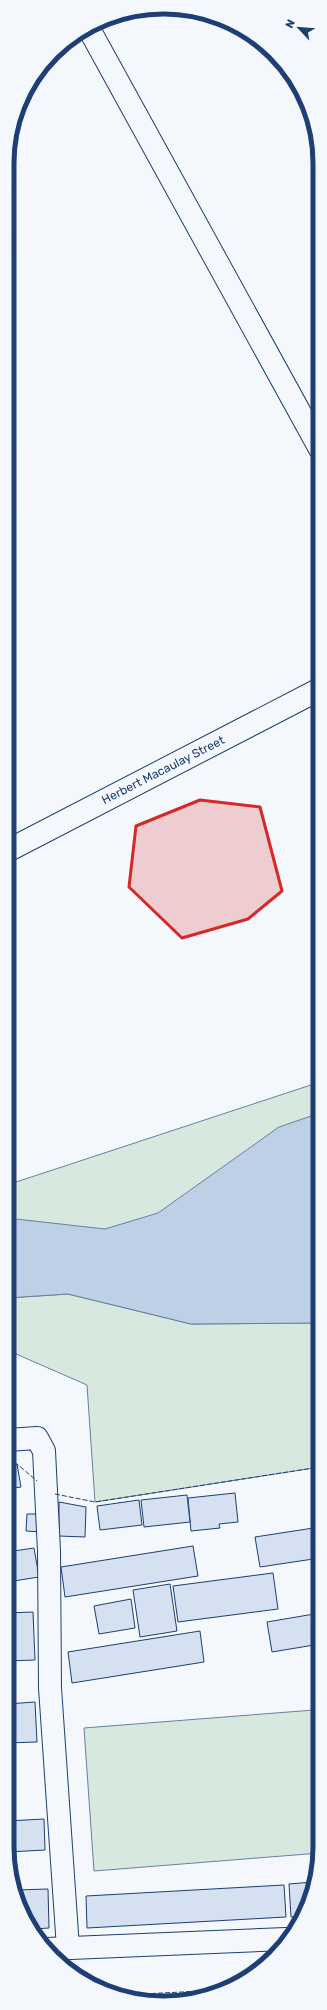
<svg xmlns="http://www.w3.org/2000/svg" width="327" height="2010" viewBox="0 0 327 2010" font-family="Rubik,sans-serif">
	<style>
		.green { fill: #d7e8df; stroke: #687fa3 }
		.water { fill: #bed0e5; stroke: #687fa3 }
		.building { fill: #d5e0f0; stroke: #1d3f73 }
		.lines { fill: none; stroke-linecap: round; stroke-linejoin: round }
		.minor-casing { stroke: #1d3f73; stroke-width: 24 }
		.minor { stroke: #f4f7fb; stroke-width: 22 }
		.fence { stroke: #1d3f73; stroke-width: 1; stroke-dasharray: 5 2; stroke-linecap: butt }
		.marked { fill: #d62828; fill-opacity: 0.2; stroke: #d62828; stroke-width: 3; stroke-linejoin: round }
		.labels { text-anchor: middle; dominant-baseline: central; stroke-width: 3; stroke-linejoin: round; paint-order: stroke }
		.street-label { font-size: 12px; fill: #1d3f73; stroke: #f4f7fb }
		.rim { fill: none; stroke: #1d3f73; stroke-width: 5 }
	</style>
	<rect width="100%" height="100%" fill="#f4f7fb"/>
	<g class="green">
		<polygon points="320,1082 320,1254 7,1220 7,1185"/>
		<polygon points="68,1294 191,1324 320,1323 320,1467 95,1502 87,1385 7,1350 7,1298"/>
		<polygon points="314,1710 320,1786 320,1853 94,1871 84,1728"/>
	</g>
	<polygon class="water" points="320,1113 320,1323 191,1324 68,1294 7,1298 7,1218 105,1229 158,1213 279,1127"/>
	<g class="building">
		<polygon points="17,1464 21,1487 7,1489 7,1466"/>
		<polygon points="235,1493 238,1522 219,1524 220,1528 191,1531 188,1498"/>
		<polygon points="187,1495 190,1522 144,1527 141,1500"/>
		<polygon points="139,1500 142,1525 100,1530 97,1506"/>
		<polygon points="59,1502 86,1507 85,1537 59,1536"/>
		<polygon points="27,1514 42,1514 42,1532 26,1531"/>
		<polygon points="320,1527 320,1558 260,1567 255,1537"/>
		<polygon points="193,1546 198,1576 65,1597 61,1567"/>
		<polygon points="34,1548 39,1577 7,1582 7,1552"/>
		<polygon points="273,1573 278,1609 178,1622 173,1586"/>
		<polygon points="170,1584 177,1631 140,1637 133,1590"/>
		<polygon points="131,1599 135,1628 99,1634 94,1606"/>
		<polygon points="33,1612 35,1660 7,1661 7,1613"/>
		<polygon points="320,1613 320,1644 272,1652 267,1622"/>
		<polygon points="200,1631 204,1662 72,1683 68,1652"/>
		<polygon points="35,1702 37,1742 7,1743 7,1704"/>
		<polygon points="44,1819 45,1850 8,1852 7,1821"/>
		<polygon points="313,1882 304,1916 291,1917 289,1884"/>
		<polygon points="284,1885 286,1917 87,1928 86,1896"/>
		<polygon points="48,1889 49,1928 34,1929 19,1906 16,1890"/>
	</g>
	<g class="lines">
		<g class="minor-casing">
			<g id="minor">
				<polyline points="89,29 320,449"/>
				<polyline points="7,851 320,689"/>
				<polyline points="7,1440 37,1438 44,1451 49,1551 50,1688 68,1948"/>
				<polyline points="47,1949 286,1939"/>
			</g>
		</g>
		<use href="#minor" class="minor"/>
		<g class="fence">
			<polyline points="7,1464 17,1464 37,1481"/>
			<polyline points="55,1494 95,1502 320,1467"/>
			<polyline points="123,1995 221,1990"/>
		</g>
	</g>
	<path class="marked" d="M200,800L260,807L282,891L248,919L182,938L129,887L136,826Z"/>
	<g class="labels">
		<g class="street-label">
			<text transform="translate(163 770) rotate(-27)">Herbert Macaulay Street</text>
		</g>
	</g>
	<path d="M0 0H327V2010H0ZM163 14H164A149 149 0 0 1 313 163V1847A149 149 0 0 1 164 1996H163A149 149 0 0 1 14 1847V163A149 149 0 0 1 163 14Z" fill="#f4f7fb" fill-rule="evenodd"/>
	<path class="rim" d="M163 14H164A149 149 0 0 1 313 163V1847A149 149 0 0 1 164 1996H163A149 149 0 0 1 14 1847V163A149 149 0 0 1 163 14Z"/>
	<g transform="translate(299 28) rotate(296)" stroke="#f4f7fb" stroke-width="3" paint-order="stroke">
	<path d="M0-3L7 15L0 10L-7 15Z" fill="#1d3f73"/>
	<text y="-6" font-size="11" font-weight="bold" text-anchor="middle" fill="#1d3f73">N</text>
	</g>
</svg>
